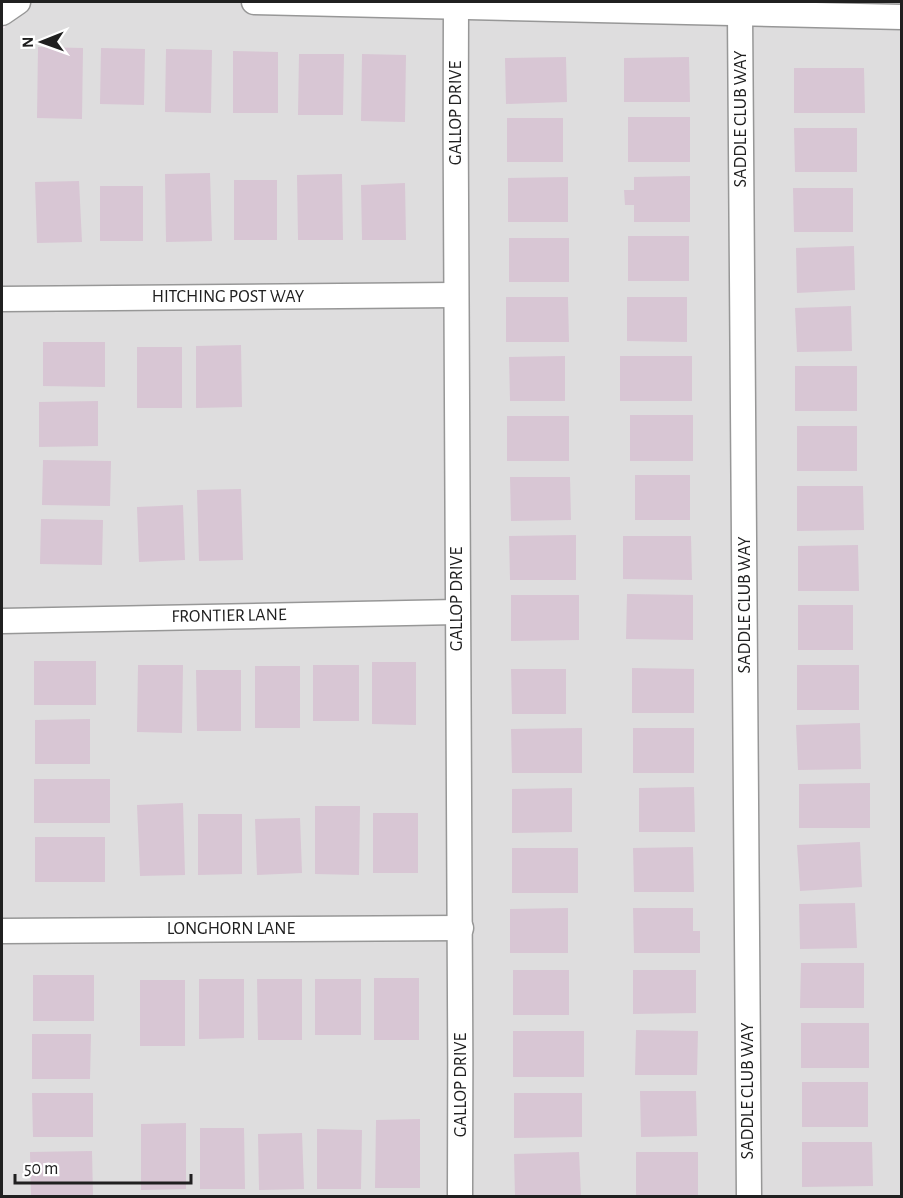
<svg xmlns="http://www.w3.org/2000/svg" width="903" height="1198" viewBox="0 0 903 1198" font-family="'Alegreya Sans',sans-serif">
	<style>
		.residential { fill: #deddde }
		.building { fill: #d8c6d4 }
		.lines { fill: none; stroke-linecap: round; stroke-linejoin: round }
		.minor-casing { stroke: #979797; stroke-width: 27 }
		.minor { stroke: #fff; stroke-width: 24 }
		.labels { text-anchor: middle; dominant-baseline: central; stroke-width: 5; stroke-linejoin: round; paint-order: stroke }
		.street-label { font-size: 18px; fill: #202020; stroke: #fff }
	</style>
	<rect width="100%" height="100%" fill="#f1e6ec"/>
	<polygon class="residential" points="3,2 901,2 901,1196 2,1196 2,28 5,28"/>
	<g class="building">
		<polygon points="38,47 83,48 82,119 37,118"/>
		<polygon points="101,48 145,49 144,105 100,104"/>
		<polygon points="166,49 212,50 211,113 165,112"/>
		<polygon points="233,51 278,52 278,113 233,113"/>
		<polygon points="299,54 344,54 343,115 298,115"/>
		<polygon points="362,54 406,55 405,122 361,121"/>
		<polygon points="566,57 567,102 506,104 505,58"/>
		<polygon points="689,57 690,102 624,102 624,58"/>
		<polygon points="794,68 864,68 865,113 794,113"/>
		<rect x="628" y="117" width="62" height="45"/>
		<rect x="507" y="118" width="56" height="44"/>
		<polygon points="794,128 857,128 857,172 795,172"/>
		<polygon points="210,173 212,241 166,242 165,174"/>
		<polygon points="342,174 343,240 298,240 297,175"/>
		<polygon points="690,176 690,222 634,222 634,205 625,205 624,190 634,190 634,177"/>
		<polygon points="568,177 568,222 508,222 508,178"/>
		<rect x="234" y="180" width="43" height="60"/>
		<polygon points="79,181 82,242 37,243 35,182"/>
		<polygon points="405,183 406,240 362,240 361,185"/>
		<rect x="100" y="186" width="43" height="55"/>
		<polygon points="793,188 853,188 853,232 794,232"/>
		<rect x="628" y="236" width="61" height="45"/>
		<rect x="509" y="238" width="60" height="44"/>
		<polygon points="854,246 855,290 797,293 796,248"/>
		<polygon points="506,297 568,297 569,342 506,342"/>
		<polygon points="627,297 687,297 687,342 627,341"/>
		<polygon points="851,306 852,351 797,352 795,308"/>
		<polygon points="43,342 105,342 105,387 43,386"/>
		<polygon points="241,345 242,407 196,408 196,346"/>
		<rect x="137" y="347" width="45" height="61"/>
		<polygon points="565,356 565,401 510,401 509,357"/>
		<rect x="620" y="356" width="72" height="45"/>
		<rect x="795" y="366" width="62" height="45"/>
		<polygon points="98,401 98,446 39,447 39,402"/>
		<rect x="630" y="415" width="63" height="46"/>
		<rect x="507" y="416" width="62" height="45"/>
		<rect x="797" y="426" width="60" height="45"/>
		<polygon points="43,460 111,461 110,506 42,505"/>
		<rect x="635" y="475" width="55" height="45"/>
		<polygon points="510,477 570,477 571,520 511,521"/>
		<polygon points="797,486 863,486 864,530 797,531"/>
		<polygon points="241,489 243,560 199,561 197,490"/>
		<polygon points="183,505 185,560 139,562 137,507"/>
		<polygon points="41,519 103,520 102,565 40,564"/>
		<polygon points="576,535 576,580 510,580 509,536"/>
		<polygon points="623,536 691,536 692,580 623,579"/>
		<polygon points="858,545 859,591 798,591 798,546"/>
		<polygon points="627,594 693,595 693,640 626,639"/>
		<polygon points="511,595 579,595 579,640 511,641"/>
		<rect x="798" y="605" width="55" height="45"/>
		<rect x="34" y="661" width="62" height="44"/>
		<polygon points="372,662 416,662 416,725 372,724"/>
		<polygon points="138,665 183,665 182,733 137,732"/>
		<rect x="313" y="665" width="46" height="56"/>
		<rect x="797" y="665" width="62" height="45"/>
		<rect x="255" y="666" width="45" height="62"/>
		<polygon points="632,668 694,669 694,713 632,713"/>
		<polygon points="511,669 566,669 566,714 512,714"/>
		<polygon points="196,670 241,670 241,731 197,731"/>
		<polygon points="90,719 90,764 35,764 35,720"/>
		<polygon points="860,723 861,769 798,770 796,725"/>
		<polygon points="582,728 582,773 512,773 511,729"/>
		<rect x="633" y="728" width="61" height="45"/>
		<rect x="34" y="779" width="76" height="44"/>
		<polygon points="870,783 870,828 799,828 799,784"/>
		<polygon points="694,787 695,832 639,832 639,788"/>
		<polygon points="572,788 572,832 512,833 512,789"/>
		<polygon points="183,803 185,875 140,876 137,805"/>
		<polygon points="315,806 360,806 359,875 315,874"/>
		<rect x="373" y="813" width="45" height="60"/>
		<polygon points="198,814 242,814 242,874 198,875"/>
		<polygon points="300,818 302,873 257,875 255,819"/>
		<rect x="35" y="837" width="70" height="45"/>
		<polygon points="860,842 862,887 800,891 797,845"/>
		<polygon points="693,847 694,892 634,892 633,848"/>
		<rect x="512" y="848" width="66" height="45"/>
		<polygon points="855,903 857,948 800,949 799,904"/>
		<polygon points="568,908 568,953 510,953 510,909"/>
		<polygon points="633,908 693,908 693,931 700,931 700,953 634,953"/>
		<polygon points="801,963 864,963 864,1008 800,1008"/>
		<rect x="513" y="970" width="56" height="45"/>
		<polygon points="633,970 696,970 696,1013 633,1014"/>
		<rect x="33" y="975" width="61" height="46"/>
		<rect x="374" y="978" width="45" height="62"/>
		<polygon points="199,979 244,979 244,1038 199,1039"/>
		<polygon points="257,979 302,979 302,1040 258,1040"/>
		<rect x="315" y="979" width="46" height="56"/>
		<rect x="140" y="980" width="45" height="66"/>
		<rect x="801" y="1023" width="68" height="45"/>
		<polygon points="636,1030 698,1031 697,1075 635,1075"/>
		<rect x="513" y="1031" width="71" height="46"/>
		<polygon points="32,1034 91,1034 90,1079 32,1079"/>
		<rect x="802" y="1082" width="66" height="45"/>
		<polygon points="640,1091 696,1091 697,1136 641,1137"/>
		<polygon points="32,1093 93,1093 93,1137 33,1137"/>
		<polygon points="514,1093 582,1093 582,1137 514,1138"/>
		<polygon points="420,1119 420,1188 375,1188 376,1120"/>
		<polygon points="186,1123 186,1189 141,1190 141,1124"/>
		<polygon points="200,1128 244,1128 245,1189 200,1189"/>
		<polygon points="317,1129 362,1130 361,1189 317,1189"/>
		<polygon points="302,1133 304,1189 259,1190 258,1134"/>
		<polygon points="802,1142 872,1142 873,1186 802,1187"/>
		<polygon points="92,1151 93,1196 31,1196 30,1152"/>
		<polygon points="579,1152 581,1196 515,1196 514,1154"/>
		<rect x="636" y="1152" width="62" height="44"/>
	</g>
	<g class="lines">
		<g class="minor-casing">
			<g id="minor">
				<polyline points="254,2 902,17"/>
				<path d="M456,2C454,400 462,798 460,1196"/>
				<polyline points="2,13 18,2"/>
				<polyline points="740,14 749,1196"/>
				<polyline points="2,299 455,295"/>
				<polyline points="2,621 457,612"/>
				<polyline points="2,931 461,928"/>
			</g>
		</g>
		<use href="#minor" class="minor"/>
	</g>
	<g class="labels">
		<g class="street-label">
			<text transform="translate(456 113) rotate(-90)">GALLOP DRIVE</text>
			<text transform="translate(741 119) rotate(-90)">SADDLE CLUB WAY</text>
			<text x="228" y="297">HITCHING POST WAY</text>
			<text transform="translate(457 599) rotate(-90)">GALLOP DRIVE</text>
			<text transform="translate(745 605) rotate(-90)">SADDLE CLUB WAY</text>
			<text transform="translate(229 616) rotate(-1)">FRONTIER LANE</text>
			<text x="231" y="929">LONGHORN LANE</text>
			<text transform="translate(461 1085) rotate(-90)">GALLOP DRIVE</text>
			<text transform="translate(748 1091) rotate(-90)">SADDLE CLUB WAY</text>
		</g>
	</g>
	<rect width="903" height="1198" fill="none" stroke="#202020" stroke-width="6"/>
	<g transform="translate(42 42) rotate(269)" stroke="#ffffff" stroke-width="4.5" paint-order="stroke">
	<path d="M0-4.5L10 22L0 15L-10 22Z" fill="#202020"/>
	<text y="-9" font-size="16" font-weight="bold" text-anchor="middle" fill="#202020">N</text>
	</g>
	<path d="M15 1174v9h176v-9" fill="none" stroke="#202020" stroke-width="3"/>
	<text x="24" y="1174" font-size="18" fill="#202020" stroke="#ffffff" stroke-width="4.5" paint-order="stroke">50 m</text>
</svg>
